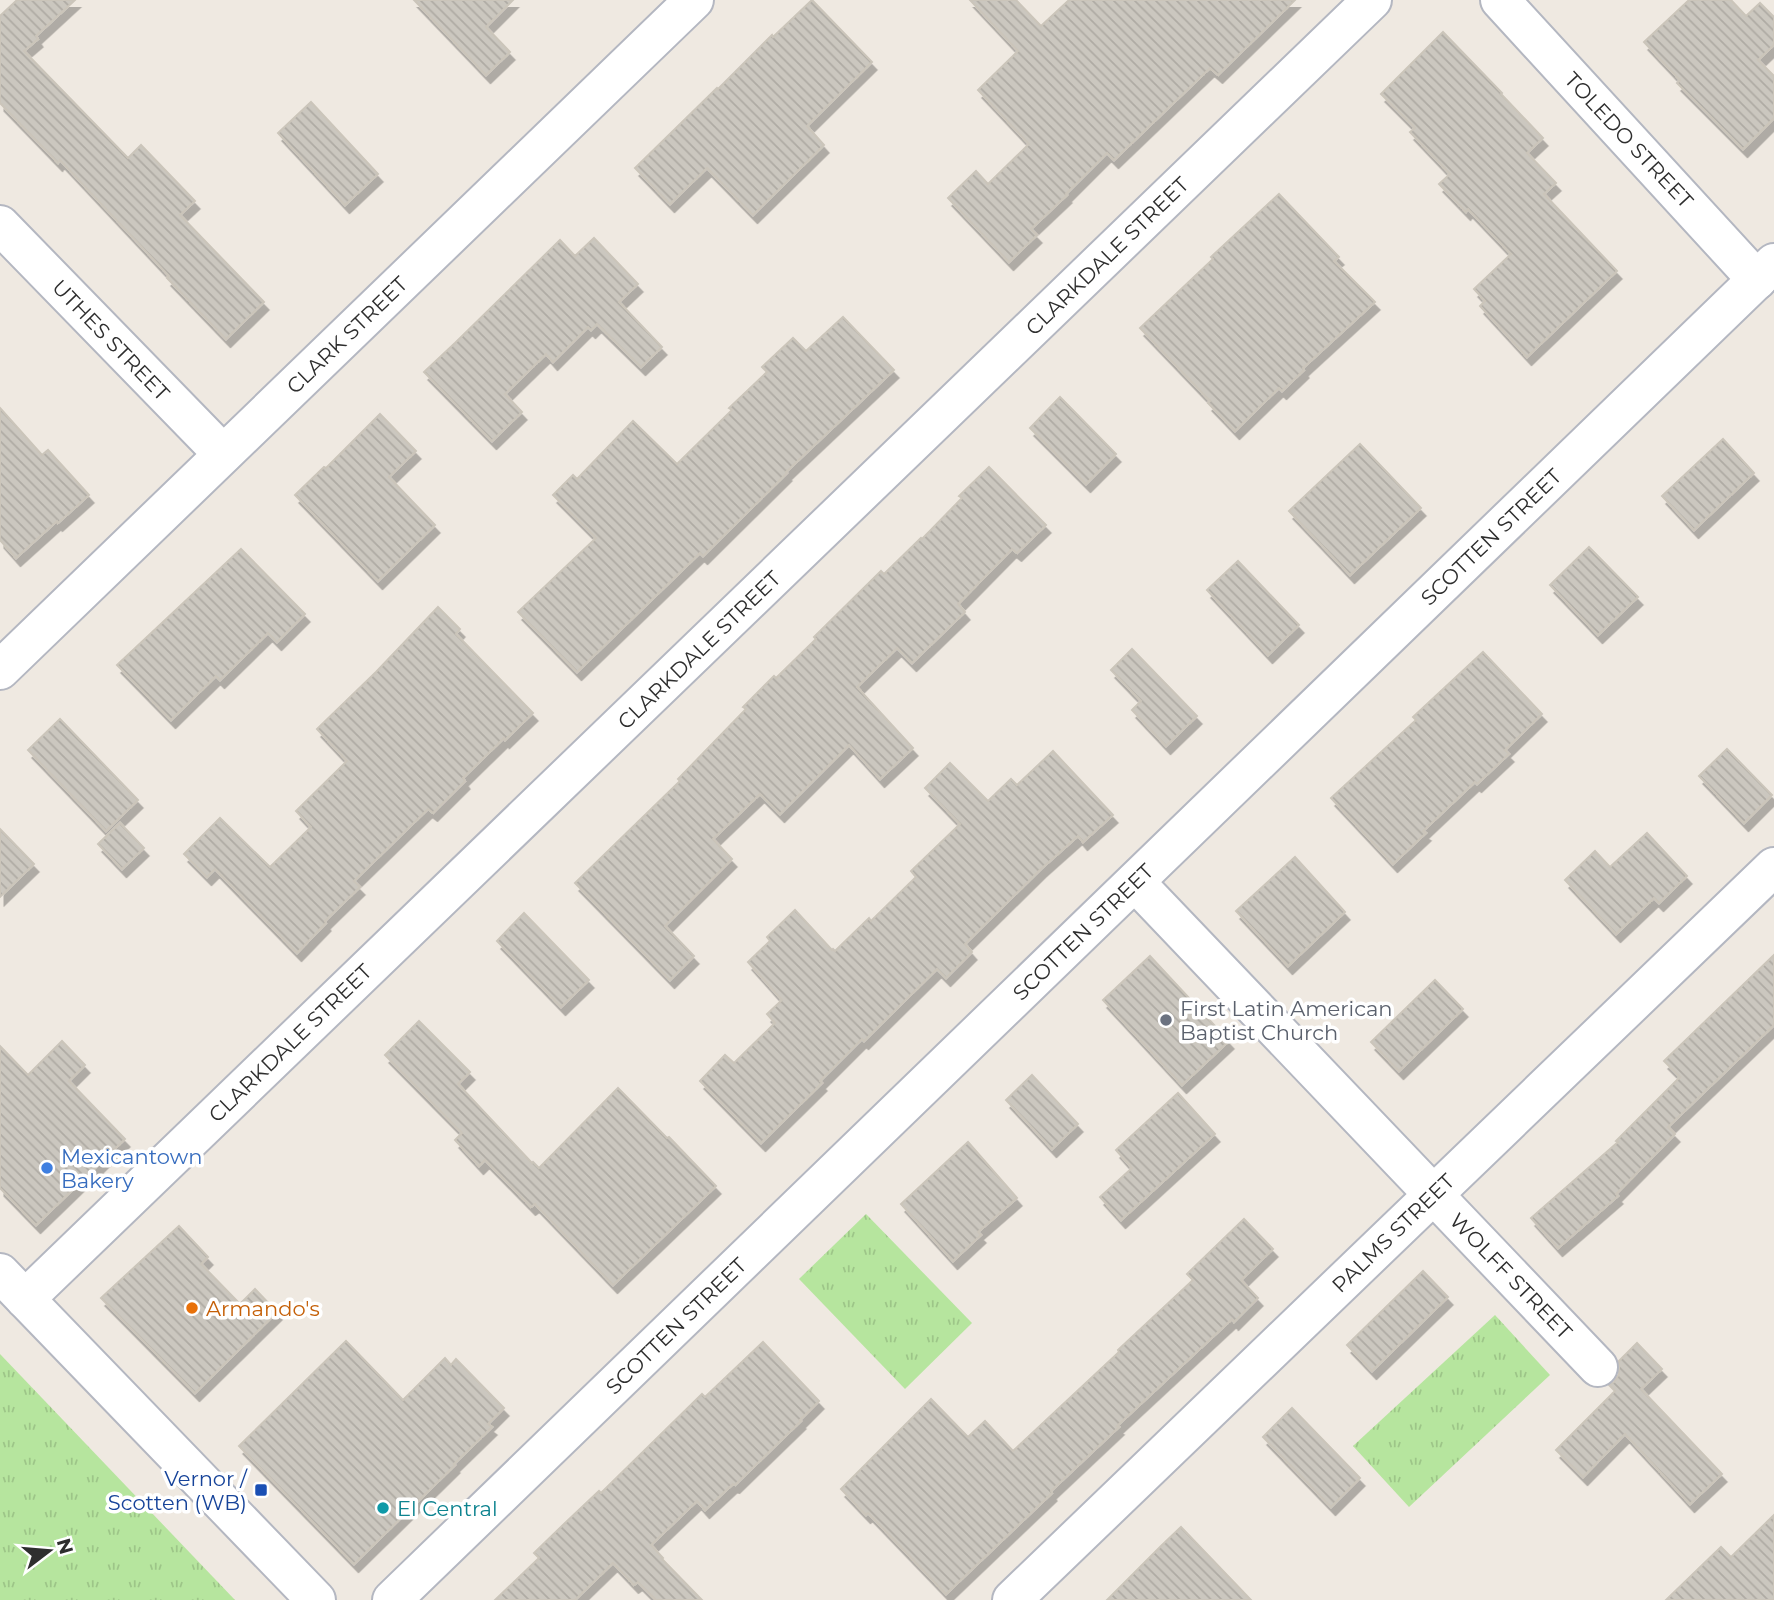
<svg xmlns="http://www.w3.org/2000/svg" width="1774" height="1600" viewBox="0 0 1774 1600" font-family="Montserrat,sans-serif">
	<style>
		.grass { fill: url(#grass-tufts) }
		.building { fill: url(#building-back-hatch); stroke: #cbc5ba; stroke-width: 2; filter: url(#shadow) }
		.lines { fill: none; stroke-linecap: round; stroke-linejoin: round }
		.minor-casing { stroke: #b4b7c1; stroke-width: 42 }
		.tertiary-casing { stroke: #b4b7c1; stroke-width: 42 }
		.minor { stroke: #fff; stroke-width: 38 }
		.tertiary { stroke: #fff; stroke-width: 38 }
		.worship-dot { fill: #6b7280; stroke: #fff; stroke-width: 2.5 }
		.shop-dot { fill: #3f7fe0; stroke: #fff; stroke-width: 2.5 }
		.food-dot { fill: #e8710a; stroke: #fff; stroke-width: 2.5 }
		.transit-dot { fill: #1a4fb4; stroke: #fff; stroke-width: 2.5 }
		.culture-dot { fill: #0f9aa8; stroke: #fff; stroke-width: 2.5 }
		.labels { text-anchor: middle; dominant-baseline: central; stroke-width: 7; stroke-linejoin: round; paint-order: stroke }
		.street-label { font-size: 21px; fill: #2e2e2e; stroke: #fff }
		.worship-label { font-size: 21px; fill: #5b616d; stroke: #fff; text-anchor: start }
		.shop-label { font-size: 21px; fill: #366cbe; stroke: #fff; text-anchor: start }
		.food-label { font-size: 21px; fill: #c56008; stroke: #fff; text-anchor: start }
		.transit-label { font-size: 21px; fill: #164399; stroke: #fff; text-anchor: end }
		.culture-label { font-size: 21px; fill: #0d838f; stroke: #fff; text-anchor: start }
	</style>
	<defs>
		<pattern id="grass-tufts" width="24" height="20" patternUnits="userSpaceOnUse" patternTransform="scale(1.75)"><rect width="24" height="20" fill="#b6e59e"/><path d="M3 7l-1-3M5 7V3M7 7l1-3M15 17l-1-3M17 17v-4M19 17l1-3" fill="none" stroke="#9dc588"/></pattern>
		<pattern id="building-back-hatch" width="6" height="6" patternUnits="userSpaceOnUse" patternTransform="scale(1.75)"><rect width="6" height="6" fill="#cbc7bf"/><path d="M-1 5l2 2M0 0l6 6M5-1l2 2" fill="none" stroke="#afaba4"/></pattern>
		<filter id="shadow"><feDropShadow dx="4.5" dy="8" stdDeviation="0" flood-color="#0004"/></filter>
	</defs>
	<rect width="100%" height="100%" fill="#efe9e1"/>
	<g class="grass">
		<polygon points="866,1214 972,1323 905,1389 799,1279"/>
		<polygon points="1495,1315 1550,1375 1409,1507 1353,1446"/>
		<polygon points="0,1354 235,1600 0,1600"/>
	</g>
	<g class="building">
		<polygon points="17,0 75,0 36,36 38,39 24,51 128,158 141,145 195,201 180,215 264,302 226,339 167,278 169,276 60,160 58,163 0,103 0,16"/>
		<polygon points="414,0 513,0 486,27 510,52 486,75"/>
		<polygon points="812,0 872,62 807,126 824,145 753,215 707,168 670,204 635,168 717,88 718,89 772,35 773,37"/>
		<polygon points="970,0 1016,0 1041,26 1069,0 1295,0 1218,75 1210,68 1114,160 1107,153 1066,194 1067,195 1031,229 1037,235 1009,262 948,198 976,171 988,184 1029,144 978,90 1018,51"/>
		<polygon points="1689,0 1731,0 1746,16 1760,3 1774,17 1774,45 1758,60 1774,76 1774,118 1743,149 1677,83 1680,80 1644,42"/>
		<polygon points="1443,32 1502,93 1501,94 1543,138 1527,153 1556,183 1544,194 1617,271 1527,357 1480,306 1485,301 1474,289 1511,254 1468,209 1466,212 1439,184 1450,174 1410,132 1415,128 1381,94"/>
		<polygon points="311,102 378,174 345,205 278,133"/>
		<polygon points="1279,194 1339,257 1334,261 1375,302 1303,368 1304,370 1282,391 1279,388 1235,431 1208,403 1210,401 1140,328 1213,259 1211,257"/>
		<polygon points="594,238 638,284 619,302 662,347 641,367 597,324 591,330 588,327 553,362 546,354 505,394 522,412 492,441 424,372 455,343 560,240 575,256"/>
		<polygon points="843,317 894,370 786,472 787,473 703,556 700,553 577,672 518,612 596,538 553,495 573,475 577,479 633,421 677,464 732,410 729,408 767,372 762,367 793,338 806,351"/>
		<polygon points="1060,397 1116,454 1086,484 1030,428"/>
		<polygon points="0,408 42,455 48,450 89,495 58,523 57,521 16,558 0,540"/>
		<polygon points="380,414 416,451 389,477 435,525 378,581 295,495 324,467 326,468"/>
		<polygon points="1723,439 1754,473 1694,530 1662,496"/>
		<polygon points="1360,444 1421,508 1350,575 1289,511"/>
		<polygon points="989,467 1046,525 1017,553 1012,549 958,604 965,612 912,663 897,648 857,687 913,748 880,779 849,745 780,814 760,794 713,839 732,859 665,926 694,956 670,980 575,883 680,781 678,779 746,709 743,707 774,676 776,678 816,639 814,637 881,571 884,574 921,538 922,539 962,498 959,496"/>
		<polygon points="1589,547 1638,597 1598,635 1550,585"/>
		<polygon points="241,549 305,614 277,642 268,633 220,680 216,676 171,720 117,665"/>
		<polygon points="1238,561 1299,625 1268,655 1207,590"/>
		<polygon points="438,607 460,629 456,634 533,713 505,740 504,738 463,778 465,781 433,813 428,809 354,881 360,887 325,921 326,923 297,953 215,869 207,877 184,854 220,818 270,867 311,827 296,811 347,761 317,729 376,672"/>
		<polygon points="1132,649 1197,716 1166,746 1132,710 1141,701 1111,670"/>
		<polygon points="1483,652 1542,714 1505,750 1509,754 1477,784 1475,782 1423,831 1426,833 1393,864 1331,798 1416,720 1413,717"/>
		<polygon points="60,719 138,800 106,831 28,750"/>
		<polygon points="1727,749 1772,795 1744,823 1699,776"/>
		<polygon points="1053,751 1113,815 1083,842 1078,836 1041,869 965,944 972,952 946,978 937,969 864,1041 862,1039 820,1081 822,1083 761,1143 700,1081 725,1055 734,1063 775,1023 767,1014 782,1000 748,962 770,941 767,937 795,910 832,950 833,949 835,951 869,918 871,921 916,877 911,871 960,824 925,788 950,763 988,801 1011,779 1017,785"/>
		<polygon points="120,823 144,848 122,869 98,844"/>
		<polygon points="0,829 34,864 0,897"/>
		<polygon points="1647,833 1687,876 1659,903 1654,898 1616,934 1565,880 1595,851 1610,867"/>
		<polygon points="1295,857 1345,912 1288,966 1236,911"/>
		<polygon points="524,913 589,980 561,1007 497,941"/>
		<polygon points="1774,955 1774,1025 1668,1127 1675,1134 1616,1194 1618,1196 1558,1248 1531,1218 1618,1142 1616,1141 1680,1077 1664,1061"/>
		<polygon points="1150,956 1229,1041 1182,1085 1103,1000"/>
		<polygon points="1435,980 1463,1009 1399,1071 1371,1042"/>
		<polygon points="419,1021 470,1072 458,1084 532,1163 533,1162 539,1168 618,1088 667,1138 669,1137 716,1186 613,1285 535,1204 531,1207 485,1160 479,1166 455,1140 462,1133 385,1055"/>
		<polygon points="62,1041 85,1065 69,1081 125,1139 36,1225 0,1188 0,1046 28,1075"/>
		<polygon points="1032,1075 1078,1124 1052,1149 1006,1100"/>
		<polygon points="1178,1093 1215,1134 1121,1220 1100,1197 1132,1168 1116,1150"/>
		<polygon points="968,1142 1017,1198 978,1232 981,1235 953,1261 901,1204"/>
		<polygon points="1244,1219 1273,1249 1241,1280 1258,1298 1234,1322 1232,1319 1117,1426 1119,1427 1051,1491 1052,1493 946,1594 868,1513 866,1515 841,1489 931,1399 968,1437 985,1421 1013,1451 1119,1352 1118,1350 1193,1280 1187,1274"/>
		<polygon points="179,1226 208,1257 201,1264 240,1304 255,1289 277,1312 195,1393 101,1298"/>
		<polygon points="1423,1271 1448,1297 1372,1371 1347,1345"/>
		<polygon points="346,1341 403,1400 445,1358 451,1365 456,1359 504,1408 488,1424 492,1427 454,1464 455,1465 354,1564 239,1446"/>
		<polygon points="763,1342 819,1401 800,1420 801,1421 735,1485 733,1484 705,1510 697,1501 651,1545 663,1558 662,1559 702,1600 656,1600 638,1582 634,1585 613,1563 575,1600 495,1600 539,1558 534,1553 564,1524 599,1491 601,1493 702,1394 705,1397"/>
		<polygon points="1637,1343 1662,1369 1641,1389 1722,1474 1690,1504 1625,1434 1583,1477 1556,1450 1615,1391 1609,1385 1614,1382 1619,1374 1619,1361"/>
		<polygon points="1292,1408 1360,1478 1331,1507 1263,1437"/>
		<polygon points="1774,1515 1774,1600 1666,1600 1721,1547 1731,1557"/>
		<polygon points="1181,1527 1251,1600 1107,1600 1161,1546"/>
	</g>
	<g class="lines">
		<g class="minor-casing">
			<g id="minor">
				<polyline points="1500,0 1757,280"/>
				<polyline points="0,225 223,454"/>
				<polyline points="1135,882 1598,1367"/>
				<polyline points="25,1299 1372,0"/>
				<polyline points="1012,1600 1774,867"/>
			</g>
		</g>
		<g class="tertiary-casing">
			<g id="tertiary">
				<polyline points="0,670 694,0"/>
				<polyline points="0,1273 316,1600"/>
				<polyline points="392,1600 1774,263"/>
			</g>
		</g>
		<use href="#minor" class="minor"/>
		<use href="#tertiary" class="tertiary"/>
	</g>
	<circle class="worship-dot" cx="1166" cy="1020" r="7"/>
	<circle class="shop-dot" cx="47" cy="1168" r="7"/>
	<circle class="food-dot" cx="192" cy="1308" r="7"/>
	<rect class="transit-dot" x="254" y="1483" width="14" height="14" rx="3.5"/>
	<circle class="culture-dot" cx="383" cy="1508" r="7"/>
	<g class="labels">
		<g class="street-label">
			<text transform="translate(1629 140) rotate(47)">TOLEDO STREET</text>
			<text transform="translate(1107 256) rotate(-44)">CLARKDALE STREET</text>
			<text transform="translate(347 335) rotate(-44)">CLARK STREET</text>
			<text transform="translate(111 340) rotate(46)">UTHES STREET</text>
			<text transform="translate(1491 537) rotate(-44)">SCOTTEN STREET</text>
			<text transform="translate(699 650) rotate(-44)">CLARKDALE STREET</text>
			<text transform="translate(1083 932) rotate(-44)">SCOTTEN STREET</text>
			<text transform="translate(290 1043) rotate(-44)">CLARKDALE STREET</text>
			<text transform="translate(1393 1233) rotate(-44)">PALMS STREET</text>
			<text transform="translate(1511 1276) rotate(46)">WOLFF STREET</text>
			<text transform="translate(676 1326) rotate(-44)">SCOTTEN STREET</text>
		</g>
		<g class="worship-label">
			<text x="1180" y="1008">First Latin American<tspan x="1180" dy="24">Baptist Church</tspan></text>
		</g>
		<g class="shop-label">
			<text x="61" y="1156">Mexicantown<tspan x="61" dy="24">Bakery</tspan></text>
		</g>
		<g class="food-label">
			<text x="206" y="1308">Armando's</text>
		</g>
		<g class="transit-label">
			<text x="247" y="1478">Vernor /<tspan x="247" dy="24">Scotten (WB)</tspan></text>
		</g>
		<g class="culture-label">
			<text x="397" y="1508">El Central</text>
		</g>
	</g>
	<g transform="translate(49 1551) rotate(74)" stroke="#ffffff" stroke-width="5" paint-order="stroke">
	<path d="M0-5L12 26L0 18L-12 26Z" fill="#2e2e2e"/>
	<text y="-10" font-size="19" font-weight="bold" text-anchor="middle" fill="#2e2e2e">N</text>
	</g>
</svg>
